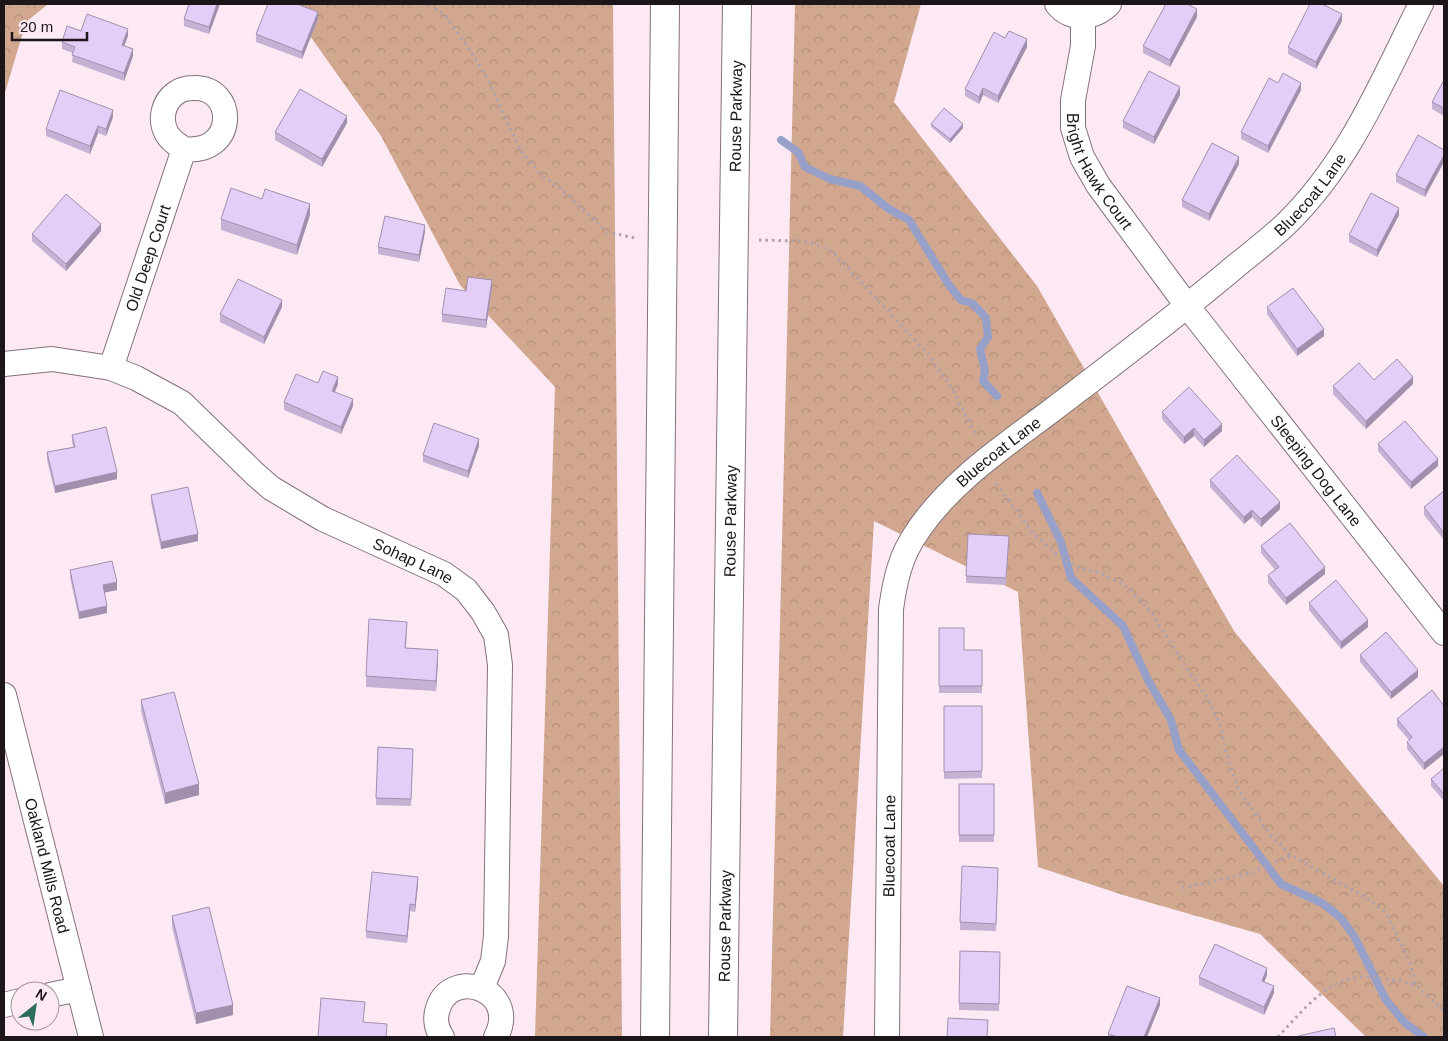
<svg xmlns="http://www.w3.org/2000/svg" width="1448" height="1041" viewBox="0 0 1448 1041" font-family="Helvetica,sans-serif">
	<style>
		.forest { fill: url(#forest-crowns) }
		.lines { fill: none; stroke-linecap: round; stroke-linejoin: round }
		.stream { stroke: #97a0c9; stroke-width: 8 }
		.minor-casing { stroke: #83727b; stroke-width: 26 }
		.primary-casing { stroke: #83727b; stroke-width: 30 }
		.path { stroke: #b1a2aa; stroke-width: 3; stroke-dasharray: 2.5 4; stroke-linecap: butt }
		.minor { stroke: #fff; stroke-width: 24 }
		.primary { stroke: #fff; stroke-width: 28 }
		.wall { fill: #c4b1d4 }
		.shaded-wall { fill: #a090ad }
		.building { fill: #e4cef7; stroke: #a090ad }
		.labels { text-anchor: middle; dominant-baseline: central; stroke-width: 4; stroke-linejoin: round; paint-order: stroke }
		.street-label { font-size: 16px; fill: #1c161a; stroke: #fde9f4 }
	</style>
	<defs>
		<pattern id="forest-crowns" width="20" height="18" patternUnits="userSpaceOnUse" patternTransform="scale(1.25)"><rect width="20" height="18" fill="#d2a78f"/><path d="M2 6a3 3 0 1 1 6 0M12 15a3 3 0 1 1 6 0" fill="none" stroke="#b48f7b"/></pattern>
	</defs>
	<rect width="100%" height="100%" fill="#fde9f4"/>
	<g class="forest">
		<polygon points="4,4 48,4 26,22 4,96"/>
		<polygon points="282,4 613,4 622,1037 535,1037 555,387 460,285 381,136 293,12"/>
		<polygon points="795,4 921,4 894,102 1037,286 1234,631 1444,886 1444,1037 1366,1037 1260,934 1123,895 1038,867 1018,592 874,521 843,1037 770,1037"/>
	</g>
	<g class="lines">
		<g class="stream">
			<polyline points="781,140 798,152 805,167 830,179 860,186 889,209 909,220 949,285 961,300 972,303 986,318 988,337 980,349 985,371 983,381 997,396"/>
			<polyline points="1037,493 1061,542 1071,578 1123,626 1148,680 1171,720 1179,750 1281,884 1322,903 1340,917 1354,936 1386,1000 1405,1023 1424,1037"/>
		</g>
		<g class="minor-casing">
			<g id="minor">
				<path d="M1057,4C1071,21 1094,19 1109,4"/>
				<path id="s1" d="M1083,17V46L1073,100V128L1082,157L1098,185L1188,307L1444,633"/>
				<path id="s2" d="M4,364L52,359L111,368L136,378L182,403L255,474L271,488L323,519L444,574L466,590L483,612L496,635L500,665L496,936L493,961L482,988"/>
				<path id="s3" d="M111,368L184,149C237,155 237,87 194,88C188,88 181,89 176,93C163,102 159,120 167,134C171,141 178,145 184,149"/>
				<path id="s4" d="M4,695L91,1037"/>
				<polyline points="50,995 79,989"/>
				<polyline points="4,1005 20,1001"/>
				<path d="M442,1037C437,1030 435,1020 437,1012C447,965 521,988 496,1037"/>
				<path id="s5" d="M887,1037L891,609C895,581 900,556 917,532C951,481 1003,447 1051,411C1114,363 1177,316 1237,265C1253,252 1270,239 1285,225C1350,162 1381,83 1421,4"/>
			</g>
		</g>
		<g class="primary-casing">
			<g id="primary">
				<polyline points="655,1037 665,4"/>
				<path id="s6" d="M723,1037L737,4"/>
			</g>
		</g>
		<g class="path">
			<polyline points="430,4 446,17 468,47 485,74 520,149 539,173 560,188 607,232 635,238"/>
			<polyline points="759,240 799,241 812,243 832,251 928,354 953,390 971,426 978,436"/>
			<polyline points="996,484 1033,533 1055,553 1077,567 1103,574 1129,588 1153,615 1187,669 1208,698 1221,727 1226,753 1238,789 1272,837 1291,855 1367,898 1385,912 1409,959 1416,985 1444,1011"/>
			<polyline points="1182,888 1251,873 1291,855"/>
			<path d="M1278,1037C1297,1017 1324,982 1354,978C1375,975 1395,980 1416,985"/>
		</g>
		<use href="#minor" class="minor"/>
		<use href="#primary" class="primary"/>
	</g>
	<g class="wall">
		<polygon points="220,4 209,34 184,26 184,19"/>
		<polygon points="1197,17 1170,67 1143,53 1143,46"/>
		<polygon points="318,19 302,59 256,42 256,34"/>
		<polygon points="1342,21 1316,69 1288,54 1288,47"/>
		<polygon points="81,31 128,36 124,46 133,56 124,81 72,62 73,53 62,49 62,42"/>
		<polygon points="1005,38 1027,47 998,103 983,95 979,104 965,96 965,89"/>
		<polygon points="1444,80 1444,116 1432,109 1432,102"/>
		<polygon points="1278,83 1301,90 1268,153 1241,139 1241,132"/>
		<polygon points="1180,95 1154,144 1123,128 1123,121"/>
		<polygon points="113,117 106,136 98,133 90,154 46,136 46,129"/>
		<polygon points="347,123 322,167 275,140 275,132"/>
		<polygon points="931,124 963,128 950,143 931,127"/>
		<polygon points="1444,150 1425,197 1396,182 1396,175"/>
		<polygon points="1239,164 1209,221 1182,207 1182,200"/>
		<polygon points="310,215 297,255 221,230 221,219"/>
		<polygon points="1399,215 1377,257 1349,242 1349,235"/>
		<polygon points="101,231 66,271 32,241 32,234"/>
		<polygon points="425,232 419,262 378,254 378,247"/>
		<polygon points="492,287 486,328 442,322 442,314 466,291"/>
		<polygon points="282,307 264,344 220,322 220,314"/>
		<polygon points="1267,307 1324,336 1297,356 1267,314"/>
		<polygon points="318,383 338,384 335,392 353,406 341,434 284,410 284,402"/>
		<polygon points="1413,384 1366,429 1333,394 1333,386"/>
		<polygon points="1162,412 1222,431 1204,447 1194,436 1184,444 1162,419"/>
		<polygon points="72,435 117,479 55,493 47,460 47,452 73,447 72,442"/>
		<polygon points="1378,444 1438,466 1411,489 1378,451"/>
		<polygon points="479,446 468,478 423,462 423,455"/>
		<polygon points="1210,480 1280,509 1261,527 1252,517 1244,524 1210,487"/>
		<polygon points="1444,491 1444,540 1424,515 1424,507"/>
		<polygon points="151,495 198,541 161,549 151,502"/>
		<polygon points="1009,543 1006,585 966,583 966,576"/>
		<polygon points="1261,546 1325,574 1286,605 1268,583 1268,575 1275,570 1261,553"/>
		<polygon points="70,570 117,590 104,592 107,613 79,619 70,577"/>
		<polygon points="1309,603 1368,627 1341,649 1309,610"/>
		<polygon points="939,628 964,650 982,650 982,693 939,693"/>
		<polygon points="407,632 406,648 438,661 436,691 366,687 366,676"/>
		<polygon points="1360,655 1418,677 1391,699 1360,662"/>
		<polygon points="1432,690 1424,770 1407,749 1407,742 1409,740 1397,726 1397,719"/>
		<polygon points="141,700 199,795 165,804 141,711"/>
		<polygon points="944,706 982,706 982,778 944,779"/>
		<polygon points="378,747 413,749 411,806 376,805"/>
		<polygon points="1444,768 1444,801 1431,786 1431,779"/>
		<rect x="959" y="784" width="35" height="58"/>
		<polygon points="998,868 996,931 960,930 960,922"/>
		<polygon points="418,884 415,912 410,911 407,943 366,938 366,931"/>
		<polygon points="172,916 233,1015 196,1024 172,927"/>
		<polygon points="1000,952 999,1011 959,1010 959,1003"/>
		<polygon points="1267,975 1264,982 1274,993 1264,1015 1199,985 1199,977"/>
		<polygon points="1160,1005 1147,1037 1108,1037 1108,1034"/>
	</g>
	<g class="shaded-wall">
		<polygon points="217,4 220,4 209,34 209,27"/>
		<polygon points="1197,9 1197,17 1170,67 1170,60"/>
		<polygon points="318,12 318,19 302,59 302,52"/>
		<polygon points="1342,14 1342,21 1316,69 1316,62"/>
		<polygon points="128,29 128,36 122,52 122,45"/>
		<polygon points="1027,39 1027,47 998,103 998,96"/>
		<polygon points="133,49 133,56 124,81 124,73"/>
		<polygon points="1301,83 1301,90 1268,153 1268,146"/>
		<polygon points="1180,87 1180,95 1154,144 1154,137"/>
		<polygon points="983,88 983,95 979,104 979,97"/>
		<polygon points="113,110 113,117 106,136 106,129"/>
		<polygon points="347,116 347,123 322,167 322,159"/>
		<polygon points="963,124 963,128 950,143 950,139"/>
		<polygon points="98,126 98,133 90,154 90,146"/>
		<polygon points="1444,155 1444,162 1425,197 1425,190"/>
		<polygon points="1239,157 1239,164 1209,221 1209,214"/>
		<polygon points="310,204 310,215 297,255 297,245"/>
		<polygon points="1399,208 1399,215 1377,257 1377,250"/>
		<polygon points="101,224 101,231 66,271 66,264"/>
		<polygon points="425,225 425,232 419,262 419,255"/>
		<polygon points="492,280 492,287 486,328 486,320"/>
		<polygon points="282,300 282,307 264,344 264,337"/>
		<polygon points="1324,329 1324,336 1297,356 1297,349"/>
		<polygon points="338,377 338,384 332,398 332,391"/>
		<polygon points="1413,377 1413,384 1366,429 1366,421"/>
		<polygon points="353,399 353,406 341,434 341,427"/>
		<polygon points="1222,424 1222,431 1204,447 1204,440"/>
		<polygon points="1194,428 1194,436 1184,444 1184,437"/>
		<polygon points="479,439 479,446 468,478 468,471"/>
		<polygon points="1438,459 1438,466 1411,489 1411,482"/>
		<polygon points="117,472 117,479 55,493 55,486"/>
		<polygon points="1280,502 1280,509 1261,527 1261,519"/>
		<polygon points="1252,510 1252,517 1244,524 1244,517"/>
		<polygon points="198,534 198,541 161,549 161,542"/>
		<polygon points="1325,567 1325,574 1286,605 1286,598"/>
		<polygon points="117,582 117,590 103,593 103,585"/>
		<polygon points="107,606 107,613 79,619 79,612"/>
		<polygon points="1368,620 1368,627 1341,649 1341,642"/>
		<polygon points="438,650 438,661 436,691 436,681"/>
		<polygon points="1418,670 1418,677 1391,699 1391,692"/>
		<polygon points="1444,747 1444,754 1424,770 1424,763"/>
		<polygon points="199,784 199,795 165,804 165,793"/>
		<polygon points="418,877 418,884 415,912 415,905"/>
		<polygon points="410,904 410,911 407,943 407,936"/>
		<polygon points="1267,968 1267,975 1262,988 1262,981"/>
		<polygon points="1274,986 1274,993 1264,1015 1264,1007"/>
		<polygon points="1160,998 1160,1005 1147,1037 1144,1037"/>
		<polygon points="233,1005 233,1015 196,1024 196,1013"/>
	</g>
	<g class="building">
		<polygon points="189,4 217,4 209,27 184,19"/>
		<polygon points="268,4 297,4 318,12 302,52 256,34"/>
		<polygon points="1166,4 1187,4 1197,9 1170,60 1143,46"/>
		<polygon points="1310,4 1322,4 1342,14 1316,62 1288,47"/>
		<polygon points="87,14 128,29 122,45 133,49 124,73 72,55 75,47 62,42 67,26 81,31"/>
		<polygon points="1009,31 1027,39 998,96 983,88 979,97 965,89 994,32 1005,38"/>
		<polygon points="1149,71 1180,87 1154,137 1123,121"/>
		<polygon points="1283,73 1301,83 1268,146 1241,132 1269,78 1278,83"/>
		<polygon points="1444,80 1444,108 1432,102"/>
		<polygon points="300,89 347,116 322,159 275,132"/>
		<polygon points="60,90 113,110 106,129 98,126 90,146 46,129"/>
		<polygon points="944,108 963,124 950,139 931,124"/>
		<polygon points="1418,135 1444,150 1444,155 1425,190 1396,175"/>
		<polygon points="1212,143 1239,157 1209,214 1182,200"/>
		<polygon points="231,188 262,199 265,189 310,204 297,245 221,219"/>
		<polygon points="1371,193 1399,208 1377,250 1349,235"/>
		<polygon points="66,194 101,224 66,264 32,234"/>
		<polygon points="385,216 425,225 419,255 378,247"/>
		<polygon points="468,277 492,280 486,320 442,314 446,288 466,291"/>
		<polygon points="238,279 282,300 264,337 220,314"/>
		<polygon points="1293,288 1324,329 1297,349 1267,307"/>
		<polygon points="1397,359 1413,377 1366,421 1333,386 1359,363 1374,380"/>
		<polygon points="323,371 338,377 332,391 353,399 341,427 284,402 296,374 318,383"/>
		<polygon points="1189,387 1222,424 1204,440 1194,428 1184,437 1162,412"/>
		<polygon points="1405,421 1438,459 1411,482 1378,444"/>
		<polygon points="434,423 479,439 468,471 423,455"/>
		<polygon points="106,427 117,472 55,486 47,452 75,447 72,435"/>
		<polygon points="1237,455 1280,502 1261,519 1252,510 1244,517 1210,480"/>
		<polygon points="188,487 198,534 161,542 151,495"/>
		<polygon points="1444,491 1444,533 1424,507"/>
		<polygon points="1290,523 1325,567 1286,598 1268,575 1279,567 1261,546"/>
		<polygon points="968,534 1009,536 1006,578 966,576"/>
		<polygon points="112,561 117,582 103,585 107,606 79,612 70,570"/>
		<polygon points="1336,580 1368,620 1341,642 1309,603"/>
		<polygon points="369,619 407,622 405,648 438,650 436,681 366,676"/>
		<polygon points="939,628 964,628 964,650 982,650 982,686 939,686"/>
		<polygon points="1386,632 1418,670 1391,692 1360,655"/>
		<polygon points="1432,690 1444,706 1444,747 1424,763 1407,742 1412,737 1397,719"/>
		<polygon points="174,692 199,784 165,793 141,700"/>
		<polygon points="944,706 982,706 982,771 944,772"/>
		<polygon points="378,747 413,749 411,799 376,798"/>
		<polygon points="1444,768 1444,794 1431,779"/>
		<rect x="959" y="784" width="35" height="51"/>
		<polygon points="962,866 998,868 996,924 960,922"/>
		<polygon points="372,872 418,877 415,905 410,904 407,936 366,931"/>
		<polygon points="209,907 233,1005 196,1013 172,916"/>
		<polygon points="1215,944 1267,968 1262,981 1274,986 1264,1007 1199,977"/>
		<polygon points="960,951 1000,952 999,1004 959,1003"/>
		<polygon points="1127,986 1160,998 1144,1037 1118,1037 1108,1034"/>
		<polygon points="321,998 365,1002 363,1022 387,1024 386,1037 318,1037"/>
		<polygon points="948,1018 988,1020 987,1037 947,1037"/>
		<polygon points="1334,1028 1336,1037 1298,1037 1298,1036"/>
	</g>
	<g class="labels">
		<g class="street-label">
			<text stroke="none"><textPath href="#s6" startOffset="921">Rouse Parkway</textPath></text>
			<text stroke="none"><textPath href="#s1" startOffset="162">Bright Hawk Court</textPath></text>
			<text stroke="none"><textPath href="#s5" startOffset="1030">Bluecoat Lane</textPath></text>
			<text stroke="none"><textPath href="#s3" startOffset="116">Old Deep Court</textPath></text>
			<text stroke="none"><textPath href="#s5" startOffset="625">Bluecoat Lane</textPath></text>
			<text stroke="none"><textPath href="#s1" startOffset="534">Sleeping Dog Lane</textPath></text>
			<text stroke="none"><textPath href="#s6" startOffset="516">Rouse Parkway</textPath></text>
			<text stroke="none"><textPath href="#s2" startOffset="470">Sohap Lane</textPath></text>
			<text stroke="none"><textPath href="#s5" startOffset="191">Bluecoat Lane</textPath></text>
			<text stroke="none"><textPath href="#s4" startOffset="176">Oakland Mills Road</textPath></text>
			<text stroke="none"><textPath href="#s6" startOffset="111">Rouse Parkway</textPath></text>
		</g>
	</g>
	<rect width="1448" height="1041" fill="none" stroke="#1c161a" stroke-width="10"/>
	<g transform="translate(35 1006) rotate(30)"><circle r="24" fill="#fde9f4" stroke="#a3959d"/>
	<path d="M0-4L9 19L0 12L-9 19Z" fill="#2c6c5b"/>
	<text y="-8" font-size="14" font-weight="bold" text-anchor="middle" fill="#1c161a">N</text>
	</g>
	<path d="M12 32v8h75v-8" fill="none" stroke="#1c161a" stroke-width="2.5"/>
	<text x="20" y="32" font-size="15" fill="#1c161a" stroke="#fde9f4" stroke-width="4" paint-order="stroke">20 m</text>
</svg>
